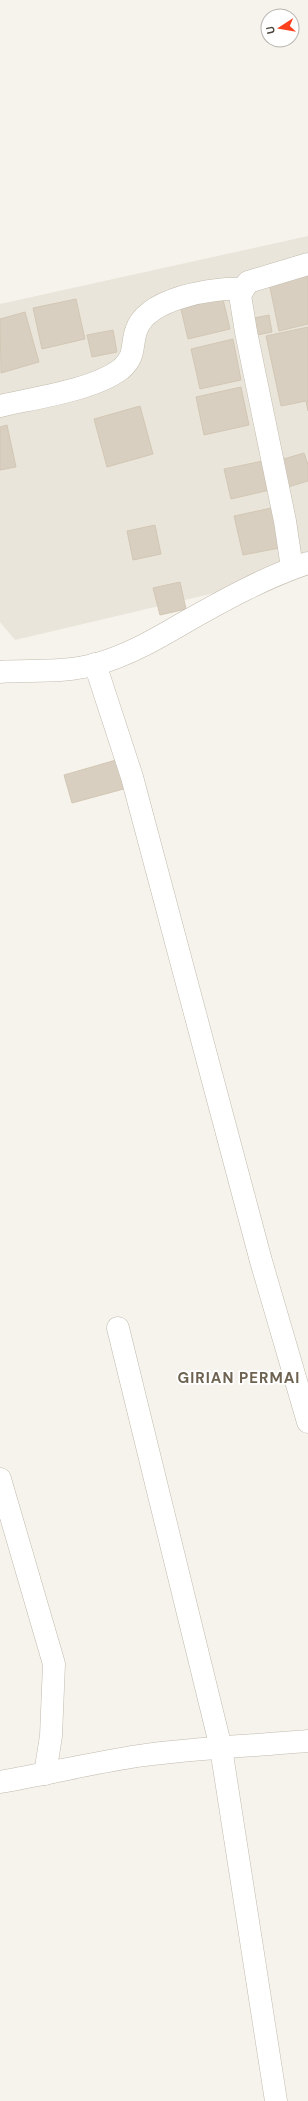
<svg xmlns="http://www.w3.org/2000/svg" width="308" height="2101" viewBox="0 0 308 2101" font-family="'DM Sans',sans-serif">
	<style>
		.residential { fill: #eae5da }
		.building { fill: #d8cfc1; stroke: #d3c7b4 }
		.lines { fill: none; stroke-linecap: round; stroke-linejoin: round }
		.street-casing { stroke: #c2bbae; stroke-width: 23 }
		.street { stroke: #fff; stroke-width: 22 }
		.labels { text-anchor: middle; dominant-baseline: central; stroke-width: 3.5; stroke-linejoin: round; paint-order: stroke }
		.district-label { font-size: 15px; font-weight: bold; letter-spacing: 1px; fill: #6e6250; stroke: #fff }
	</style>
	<rect width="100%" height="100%" fill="#f6f3ec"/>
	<polygon class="residential" points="308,236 308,571 15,640 0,622 0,304"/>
	<g class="building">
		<polygon points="308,274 308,324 279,331 269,283"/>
		<polygon points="222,295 230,329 188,339 180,305"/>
		<polygon points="76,299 85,339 42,349 33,308"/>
		<polygon points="25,312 39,362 1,373 0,319"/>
		<polygon points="269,315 272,332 257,335 254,318"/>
		<polygon points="308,327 308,411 306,401 281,406 266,336"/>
		<polygon points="113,330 117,352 92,357 87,335"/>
		<polygon points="233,339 241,380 200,389 191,349"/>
		<polygon points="241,387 249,425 204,435 196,397"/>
		<polygon points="140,406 153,454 107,467 94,419"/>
		<polygon points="7,425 16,467 0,470 0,427"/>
		<polygon points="304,453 308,465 308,481 285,488 277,461"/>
		<polygon points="263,461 270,490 231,499 224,469"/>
		<polygon points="276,507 285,547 243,555 234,516"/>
		<polygon points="155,525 161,554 133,560 127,531"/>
		<polygon points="180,582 186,609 160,615 153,588"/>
		<polygon points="123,758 131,787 72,803 64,775"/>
	</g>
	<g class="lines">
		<g class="street-casing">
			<g id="street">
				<path d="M0,406C34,398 94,390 121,369C136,356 131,346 136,331C146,298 214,287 243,289"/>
				<polyline points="292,568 285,521 246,332 240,295 248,282 308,264"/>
				<polyline points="95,664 132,777 261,1261 308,1422"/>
				<path d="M0,672C33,670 65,673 97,664C129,655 158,638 187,621C226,599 266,577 308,563"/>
				<polyline points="118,1328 221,1748 276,2101"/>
				<polyline points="0,1479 54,1664 51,1736 45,1774"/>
				<path d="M0,1782C46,1774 92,1763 138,1756C194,1748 251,1746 308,1741"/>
			</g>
		</g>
		<use href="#street" class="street"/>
	</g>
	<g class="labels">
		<g class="district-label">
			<text x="239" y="1378">GIRIAN PERMAI</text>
		</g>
	</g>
	<g transform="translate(280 28) rotate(258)"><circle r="19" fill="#ffffff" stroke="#b7b4b0"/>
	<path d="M0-3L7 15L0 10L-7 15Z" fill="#fc3f1d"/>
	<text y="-6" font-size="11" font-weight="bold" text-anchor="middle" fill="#4b4439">U</text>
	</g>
</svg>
